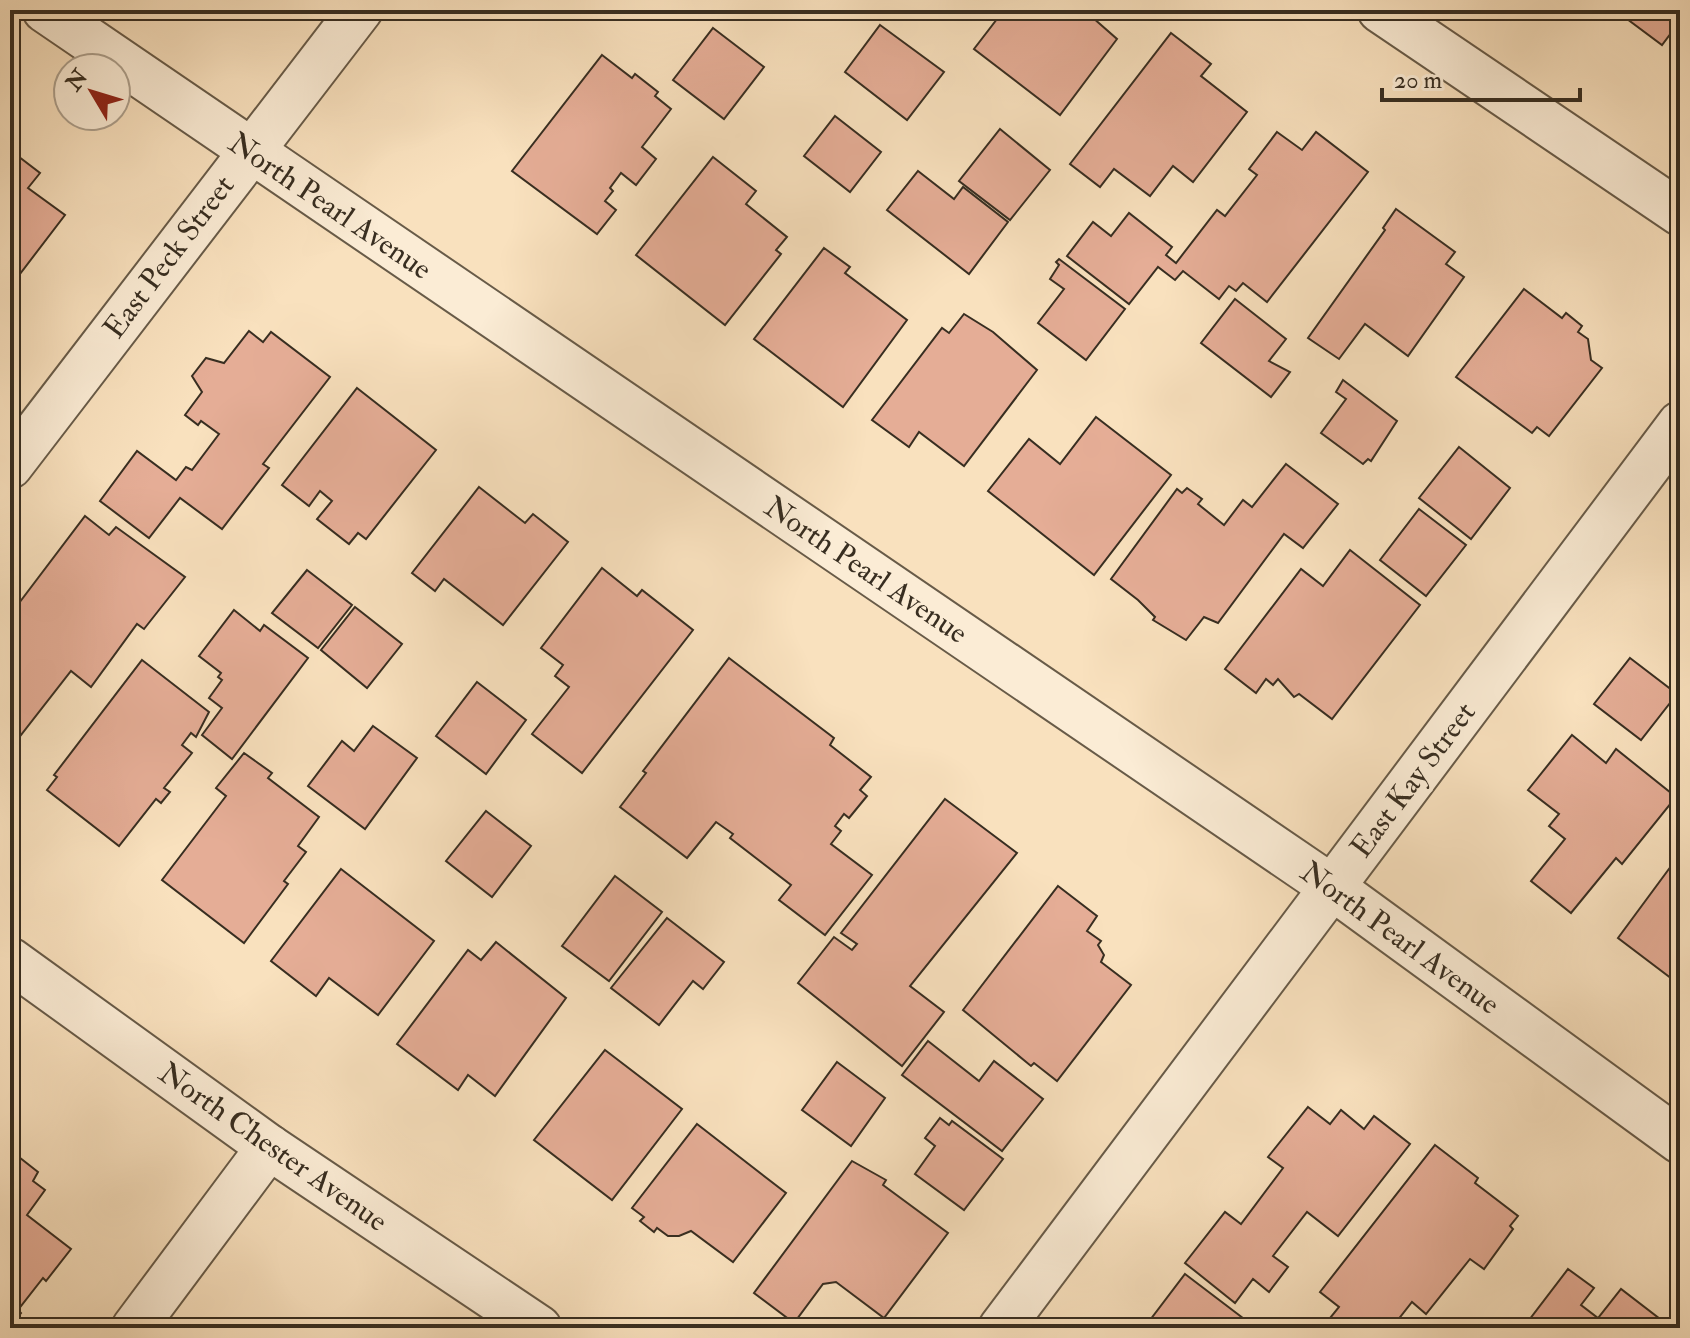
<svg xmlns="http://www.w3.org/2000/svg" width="1690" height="1338" viewBox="0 0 1690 1338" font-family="'IM FELL Double Pica',serif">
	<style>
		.building { fill: #e5ad96; stroke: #382e21; stroke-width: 2 }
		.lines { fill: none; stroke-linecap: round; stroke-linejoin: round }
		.minor-casing { stroke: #685b48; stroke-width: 48 }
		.minor { stroke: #fbecd5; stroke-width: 44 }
		.labels { text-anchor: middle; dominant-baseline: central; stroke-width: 8; stroke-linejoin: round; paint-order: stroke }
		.street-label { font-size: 30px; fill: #382e21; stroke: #fbecd5 }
	</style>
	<rect width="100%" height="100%" fill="#f9e1be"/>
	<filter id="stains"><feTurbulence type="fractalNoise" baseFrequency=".0025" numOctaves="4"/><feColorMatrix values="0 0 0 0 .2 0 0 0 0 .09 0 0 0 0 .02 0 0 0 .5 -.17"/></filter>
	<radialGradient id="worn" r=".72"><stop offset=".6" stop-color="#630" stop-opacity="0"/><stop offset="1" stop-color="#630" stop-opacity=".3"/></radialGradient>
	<g class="building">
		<polygon points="1004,10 1084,10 1117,39 1060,115 974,49"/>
		<polygon points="1615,10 1680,10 1680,21 1662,45"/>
		<polygon points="880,25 944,72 907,120 845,72"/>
		<polygon points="713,28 764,67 724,119 673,80"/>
		<polygon points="1171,33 1211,64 1201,76 1247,112 1193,182 1173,166 1150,196 1114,169 1100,187 1070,164"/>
		<polygon points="602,55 632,78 635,74 658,92 655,96 671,109 642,147 656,159 636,185 621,173 610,188 613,191 605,201 616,210 597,234 512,171"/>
		<polygon points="835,116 881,152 850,192 804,156"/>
		<polygon points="1000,129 1050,170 1010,220 959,181"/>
		<polygon points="1277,132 1302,150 1316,132 1368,172 1267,302 1243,283 1236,291 1229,286 1219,299 1183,271 1175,280 1158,267 1129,304 1067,256 1093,222 1111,236 1129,213 1172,247 1166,255 1176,263 1217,210 1225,216 1257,175 1249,169"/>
		<polygon points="10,150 40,173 28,188 65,215 10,287"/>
		<polygon points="713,157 756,191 746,204 787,237 776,250 781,254 725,325 636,255"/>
		<polygon points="918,171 954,199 963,187 1008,222 969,274 887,210"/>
		<polygon points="1396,209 1455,252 1446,264 1464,277 1408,356 1365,324 1339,359 1308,338 1385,230 1383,228"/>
		<polygon points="824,248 850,267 845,273 907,320 843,407 754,339"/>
		<polygon points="1059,259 1125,309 1086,360 1038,323 1064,289 1050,279 1059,265 1056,262"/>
		<polygon points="1524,289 1562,318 1566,313 1582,326 1578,332 1588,339 1591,360 1602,368 1549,436 1537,427 1532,433 1456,377"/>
		<polygon points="1235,299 1286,339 1269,361 1290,372 1271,397 1201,343"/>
		<polygon points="964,314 993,332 1037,370 964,466 919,432 909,447 872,420 942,328 949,333"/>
		<polygon points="249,331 263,342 271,332 330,377 263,464 269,468 222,529 180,498 149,538 100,501 137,451 176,480 186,467 192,470 219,434 201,421 198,425 185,415 202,392 192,376 206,358 224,363"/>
		<polygon points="1343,380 1397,421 1371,461 1368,459 1363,464 1321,433 1346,399 1336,392"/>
		<polygon points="357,388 436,450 366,539 358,533 349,544 317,519 332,501 320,491 309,506 282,485"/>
		<polygon points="1096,417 1171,475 1094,575 988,491 1029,439 1060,464"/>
		<polygon points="1459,447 1510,488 1471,539 1419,498"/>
		<polygon points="1286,464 1338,504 1303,548 1284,534 1218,623 1204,617 1186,640 1153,620 1155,617 1138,600 1111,579 1177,489 1182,493 1187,488 1202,499 1198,504 1224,525 1243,500 1252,507"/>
		<polygon points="479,487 525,523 533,514 568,542 503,625 444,579 435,591 412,573"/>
		<polygon points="1419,509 1466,545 1426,596 1380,560"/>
		<polygon points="85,516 109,535 116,527 185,577 144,629 137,624 91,687 71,671 10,749 10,615"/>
		<polygon points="1350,550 1420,605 1332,719 1299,694 1294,697 1278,679 1273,685 1266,679 1256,693 1225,669 1301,569 1323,586"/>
		<polygon points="602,568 637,596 642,590 693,630 582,773 532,734 569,687 555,676 563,665 541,648"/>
		<polygon points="307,570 352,605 318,648 272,613"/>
		<polygon points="355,607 402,644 367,688 321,650"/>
		<polygon points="234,610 260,631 264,625 308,658 232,759 202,735 222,708 209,698 222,680 218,677 221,673 199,656"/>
		<polygon points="729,658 834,738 830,745 871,777 860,790 867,796 849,818 844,814 835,826 841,831 831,844 872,875 825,935 779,900 791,885 730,838 733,834 716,822 687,858 620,807 646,773 643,771"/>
		<polygon points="1630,658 1677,694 1641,740 1594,704"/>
		<polygon points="142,660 209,712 196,737 191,733 182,745 192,753 164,788 170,792 161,803 156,799 119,846 47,790 57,777 54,775"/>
		<polygon points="477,682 526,720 486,774 436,736"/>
		<polygon points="373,726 417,758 365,829 308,786 342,741 354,751"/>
		<polygon points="1572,735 1606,763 1616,749 1676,797 1622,864 1616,858 1571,913 1531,881 1565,839 1549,826 1559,814 1528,790"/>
		<polygon points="244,753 272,773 268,778 319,817 298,846 306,852 284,881 288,884 244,943 162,880 226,796 216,788"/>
		<polygon points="945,799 1017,853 910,986 944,1012 902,1066 798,983 834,937 852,950 857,944 841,933"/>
		<polygon points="486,811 531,846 492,897 446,861"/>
		<polygon points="1680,854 1680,985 1618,938"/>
		<polygon points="341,869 434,941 378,1015 329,978 316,996 271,961"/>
		<polygon points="615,876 662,912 609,981 562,946"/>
		<polygon points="1058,886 1097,916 1087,931 1101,941 1098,945 1104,955 1101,962 1131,985 1057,1081 1034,1063 1031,1066 963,1010"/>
		<polygon points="667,918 724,962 703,989 693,981 659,1025 611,988"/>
		<polygon points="496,942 566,998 495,1096 468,1075 458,1090 397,1044 468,950 481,960"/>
		<polygon points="928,1041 979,1081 994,1061 1043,1099 1002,1151 902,1075"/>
		<polygon points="605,1050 682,1109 612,1200 534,1140"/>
		<polygon points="837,1062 885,1098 851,1146 802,1110"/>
		<polygon points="1308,1107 1330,1124 1341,1110 1364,1129 1374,1116 1410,1144 1338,1236 1307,1212 1273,1256 1288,1267 1269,1292 1253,1279 1235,1303 1185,1263 1225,1212 1241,1224 1283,1168 1268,1157"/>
		<polygon points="940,1118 949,1125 952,1121 1003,1159 964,1210 915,1174 935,1146 925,1138"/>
		<polygon points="697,1124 786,1193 733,1262 691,1231 679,1236 668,1236 657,1228 654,1232 640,1221 644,1217 632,1208"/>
		<polygon points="1435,1145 1478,1178 1475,1183 1518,1216 1510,1226 1513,1229 1484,1269 1470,1259 1426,1314 1412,1302 1394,1325 1397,1328 1322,1328 1339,1307 1320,1292"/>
		<polygon points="10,1150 38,1172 33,1181 45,1190 27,1215 71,1249 46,1281 43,1278 18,1310 21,1313 10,1327"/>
		<polygon points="852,1161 886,1180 883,1185 948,1233 884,1318 836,1282 823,1284 794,1323 754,1293"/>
		<polygon points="1568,1269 1594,1288 1581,1305 1598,1318 1621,1289 1660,1319 1653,1328 1523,1328"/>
		<polygon points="1185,1274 1256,1328 1144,1328"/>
	</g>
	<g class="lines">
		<g class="minor-casing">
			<g id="minor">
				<polyline points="45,10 1333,888 1680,1141"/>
				<polyline points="1380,10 1680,213"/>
				<polyline points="10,466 360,10"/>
				<polyline points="10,960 269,1147 539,1328"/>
				<polyline points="134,1328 269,1147"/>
				<polyline points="1001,1328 1680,424"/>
			</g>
		</g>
		<use href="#minor" class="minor"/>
	</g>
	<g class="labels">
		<g class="street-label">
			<text transform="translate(330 206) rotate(34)">North Pearl Avenue</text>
			<text transform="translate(169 257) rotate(-53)">East Peck Street</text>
			<text transform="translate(866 570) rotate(34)">North Pearl Avenue</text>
			<text transform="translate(1413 780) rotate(-53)">East Kay Street</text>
			<text transform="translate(1400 938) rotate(36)">North Pearl Avenue</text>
			<text transform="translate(273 1147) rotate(35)">North Chester Avenue</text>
		</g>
	</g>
	<rect width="1690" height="1338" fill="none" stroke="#f9e1be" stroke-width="40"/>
	<rect x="12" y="12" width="1666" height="1314" fill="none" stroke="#382e21" stroke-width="4"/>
	<rect x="20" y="20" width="1650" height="1298" fill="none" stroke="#382e21" stroke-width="2"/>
	<g transform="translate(92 92) rotate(308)"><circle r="38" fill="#fbecd5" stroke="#ada08d" stroke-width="2"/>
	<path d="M0-6L14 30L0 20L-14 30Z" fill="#8f2418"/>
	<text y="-12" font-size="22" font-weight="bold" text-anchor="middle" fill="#382e21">N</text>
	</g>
	<path d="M1382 88v12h198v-12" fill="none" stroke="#382e21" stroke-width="4"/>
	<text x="1394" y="88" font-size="24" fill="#382e21" stroke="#fbecd5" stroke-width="6" paint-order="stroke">20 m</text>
	<rect width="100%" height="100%" filter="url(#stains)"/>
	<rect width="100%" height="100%" fill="url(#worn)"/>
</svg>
